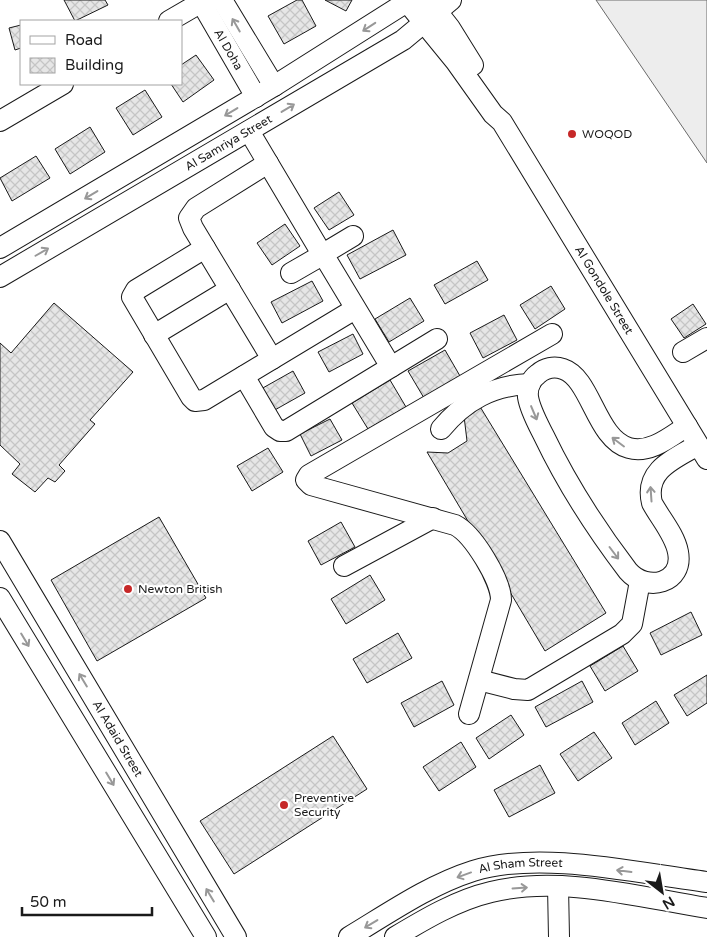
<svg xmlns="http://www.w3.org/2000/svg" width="707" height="937" viewBox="0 0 707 937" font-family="'Varela Round',sans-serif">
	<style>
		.built { fill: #ededed; stroke: #6a6a6a }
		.building { fill: url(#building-cross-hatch); stroke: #1a1a1a }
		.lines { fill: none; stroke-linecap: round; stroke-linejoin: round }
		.minor-casing { stroke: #1a1a1a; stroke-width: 22 }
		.minor { stroke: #fff; stroke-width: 20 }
		.oneway { stroke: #989898 }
		.poi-dot { fill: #c62828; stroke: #fff; stroke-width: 2 }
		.labels { text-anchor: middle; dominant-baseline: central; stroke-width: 4; stroke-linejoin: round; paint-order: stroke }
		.street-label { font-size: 12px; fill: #1a1a1a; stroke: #fff }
		.poi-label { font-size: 12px; fill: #1a1a1a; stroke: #fff; text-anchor: start }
	</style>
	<defs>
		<pattern id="building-cross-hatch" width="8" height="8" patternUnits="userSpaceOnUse" patternTransform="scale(1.25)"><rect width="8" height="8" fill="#e6e6e6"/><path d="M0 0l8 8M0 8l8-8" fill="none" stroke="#c5c5c5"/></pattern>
	</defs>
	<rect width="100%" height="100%" fill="#fff"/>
	<polygon class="built" points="596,0 707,0 707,163"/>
	<g class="building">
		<polygon points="64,0 105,0 108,5 75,21"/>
		<polygon points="297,0 302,0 316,26 284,44 268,16"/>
		<polygon points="325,0 352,0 346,11"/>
		<polygon points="21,25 21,48 15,50 9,28"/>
		<polygon points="196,55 214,80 183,102 171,84 181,84 181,65"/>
		<polygon points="145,90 162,117 133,135 116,108"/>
		<polygon points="90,127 105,152 70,174 55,149"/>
		<polygon points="36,156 50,178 12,201 0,178"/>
		<polygon points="339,192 354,215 329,230 314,208"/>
		<polygon points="285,224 300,246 272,265 257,243"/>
		<polygon points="393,230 406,255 360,279 347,255"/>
		<polygon points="477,261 488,280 445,304 434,285"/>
		<polygon points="312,281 323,301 282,323 271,302"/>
		<polygon points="551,286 565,309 535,329 520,305"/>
		<polygon points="410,298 424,321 389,342 375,319"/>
		<polygon points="54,303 133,372 90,420 95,424 59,465 65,471 55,482 48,478 35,492 12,474 20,464 0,445 0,343 11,353"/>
		<polygon points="693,304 706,324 684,338 671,319"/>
		<polygon points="504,315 517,340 483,358 470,333"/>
		<polygon points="353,334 363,354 329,372 318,352"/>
		<polygon points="445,350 460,376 424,398 408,371"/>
		<polygon points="293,371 305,393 273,411 261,389"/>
		<polygon points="390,380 406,407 368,429 352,403"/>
		<polygon points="479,405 606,613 545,651 427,452 448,453 467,441 464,416"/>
		<polygon points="330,419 342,440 311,456 300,434"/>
		<polygon points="268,448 283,472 252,491 237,466"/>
		<polygon points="159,517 206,598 97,661 51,580"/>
		<polygon points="341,522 355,547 321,565 308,541"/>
		<polygon points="370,575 385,600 346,624 331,599"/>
		<polygon points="691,612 702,635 661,655 650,633"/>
		<polygon points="398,633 412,658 367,683 353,659"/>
		<polygon points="623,646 638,671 605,691 590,666"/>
		<polygon points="707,675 707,703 687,716 674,695"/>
		<polygon points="442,681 454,705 414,727 401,703"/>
		<polygon points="582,681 593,702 546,727 535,707"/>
		<polygon points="656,701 669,723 635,745 622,723"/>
		<polygon points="511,715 524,735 489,759 476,738"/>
		<polygon points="594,732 612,758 578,781 560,754"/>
		<polygon points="333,736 367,789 234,874 200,821"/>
		<polygon points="461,742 476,767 439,791 423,767"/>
		<polygon points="540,765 555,793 509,817 494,790"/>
	</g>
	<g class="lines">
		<g class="minor-casing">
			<g id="minor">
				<polyline points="222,0 274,86"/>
				<polyline points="428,0 450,28 473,65"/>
				<path id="s1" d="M201,2L256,97"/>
				<path id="s2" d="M407,2L456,62L493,114L502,122L707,459"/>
				<polyline points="169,21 205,0"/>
				<polyline points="0,121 63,84"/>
				<polyline points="249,131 319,249"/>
				<polyline points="268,163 196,208 189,218 193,228 272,359"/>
				<polyline points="0,248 274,86 410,0"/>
				<polyline points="205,248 136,290 132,297 191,397 195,401 204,400 355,309"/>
				<polyline points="328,251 353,236"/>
				<polyline points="326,259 391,367"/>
				<polyline points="291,273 317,258"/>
				<path id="s3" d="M0,277L403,40L451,0"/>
				<polyline points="154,335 230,289"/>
				<polyline points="683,352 707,338"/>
				<polyline points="244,376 274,427 280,431 286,431 437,339"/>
				<path d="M687,426C670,437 650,454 629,448C596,439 591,378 563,369C554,366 545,368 538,374C531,379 527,388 528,397C530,410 538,424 544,436C567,484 596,529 628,571C647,593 684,583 678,552C675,535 660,518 652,503C644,470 674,459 698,445"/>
				<path d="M441,429C465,400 493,385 530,384"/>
				<path id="s4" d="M0,541L236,937"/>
				<polyline points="344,566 433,518"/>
				<polyline points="0,598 206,937"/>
				<polyline points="479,680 514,689 528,690 622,634 632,624 640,581"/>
				<path d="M469,714L501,600C501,580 473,534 455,525L311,485L306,480L309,475L552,334"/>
				<polyline points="558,886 559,937"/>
				<path id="s5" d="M349,937C389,913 429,885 473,871C540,850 637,873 707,882"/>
				<path d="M395,937C425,919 457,900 491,892C559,875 639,897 707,908"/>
			</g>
		</g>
		<use href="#minor" class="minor"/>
	</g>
	<defs><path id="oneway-shaft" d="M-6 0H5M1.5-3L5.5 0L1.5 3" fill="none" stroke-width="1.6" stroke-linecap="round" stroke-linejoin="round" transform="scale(1.25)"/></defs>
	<g class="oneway">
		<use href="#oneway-shaft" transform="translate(236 25) rotate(-120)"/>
		<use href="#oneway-shaft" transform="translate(369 27) rotate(147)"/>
		<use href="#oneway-shaft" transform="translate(288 108) rotate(-31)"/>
		<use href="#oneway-shaft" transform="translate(231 112) rotate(149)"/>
		<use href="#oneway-shaft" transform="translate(91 195) rotate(149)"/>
		<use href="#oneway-shaft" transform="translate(42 252) rotate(-30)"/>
		<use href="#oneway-shaft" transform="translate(534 413) rotate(67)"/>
		<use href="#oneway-shaft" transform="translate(618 442) rotate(-143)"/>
		<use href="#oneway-shaft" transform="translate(651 494) rotate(-94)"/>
		<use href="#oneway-shaft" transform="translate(614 553) rotate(53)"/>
		<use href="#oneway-shaft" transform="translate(25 640) rotate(59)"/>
		<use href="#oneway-shaft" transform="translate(83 680) rotate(-121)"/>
		<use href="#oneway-shaft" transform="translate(110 779) rotate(59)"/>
		<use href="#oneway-shaft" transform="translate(624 871) rotate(-173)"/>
		<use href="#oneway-shaft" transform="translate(464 875) rotate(160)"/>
		<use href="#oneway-shaft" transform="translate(520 888) rotate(-4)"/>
		<use href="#oneway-shaft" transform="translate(210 895) rotate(-121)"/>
		<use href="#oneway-shaft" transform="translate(371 924) rotate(149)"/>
	</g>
	<g class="poi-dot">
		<circle cx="572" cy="134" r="5"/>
		<circle cx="128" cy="589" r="5"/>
		<circle cx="284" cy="805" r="5"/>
	</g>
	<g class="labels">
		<g class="street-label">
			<text stroke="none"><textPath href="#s1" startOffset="55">Al Doha</textPath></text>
			<text stroke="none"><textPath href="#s3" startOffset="265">Al Samriya Street</textPath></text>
			<text stroke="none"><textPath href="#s2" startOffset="350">Al Gondole Street</textPath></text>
			<text stroke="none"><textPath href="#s4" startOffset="230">Al Adaid Street</textPath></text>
			<text stroke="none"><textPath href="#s5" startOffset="189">Al Sham Street</textPath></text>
		</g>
		<g class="poi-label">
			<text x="582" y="134">WOQOD</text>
			<text x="138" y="589">Newton British</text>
			<text x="294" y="798">Preventive<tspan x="294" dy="14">Security</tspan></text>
		</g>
	</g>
	<rect x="20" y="20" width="162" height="65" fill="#ffffff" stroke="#a3a3a3"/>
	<rect x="30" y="36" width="25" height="8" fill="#ffffff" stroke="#a3a3a3"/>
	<text x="65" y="45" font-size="15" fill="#1a1a1a">Road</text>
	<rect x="30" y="58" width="25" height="15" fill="url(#building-cross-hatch)" stroke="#a3a3a3"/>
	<text x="65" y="70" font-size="15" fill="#1a1a1a">Building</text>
	<g transform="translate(662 892) rotate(149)" stroke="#ffffff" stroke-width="4" paint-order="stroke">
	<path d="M0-4L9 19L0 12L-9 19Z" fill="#1a1a1a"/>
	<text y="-8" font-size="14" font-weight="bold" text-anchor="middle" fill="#1a1a1a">N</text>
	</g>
	<path d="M22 907v8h130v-8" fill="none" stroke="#1a1a1a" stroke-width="2.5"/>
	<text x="30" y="907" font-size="15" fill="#1a1a1a" stroke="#ffffff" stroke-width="4" paint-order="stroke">50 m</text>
</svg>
